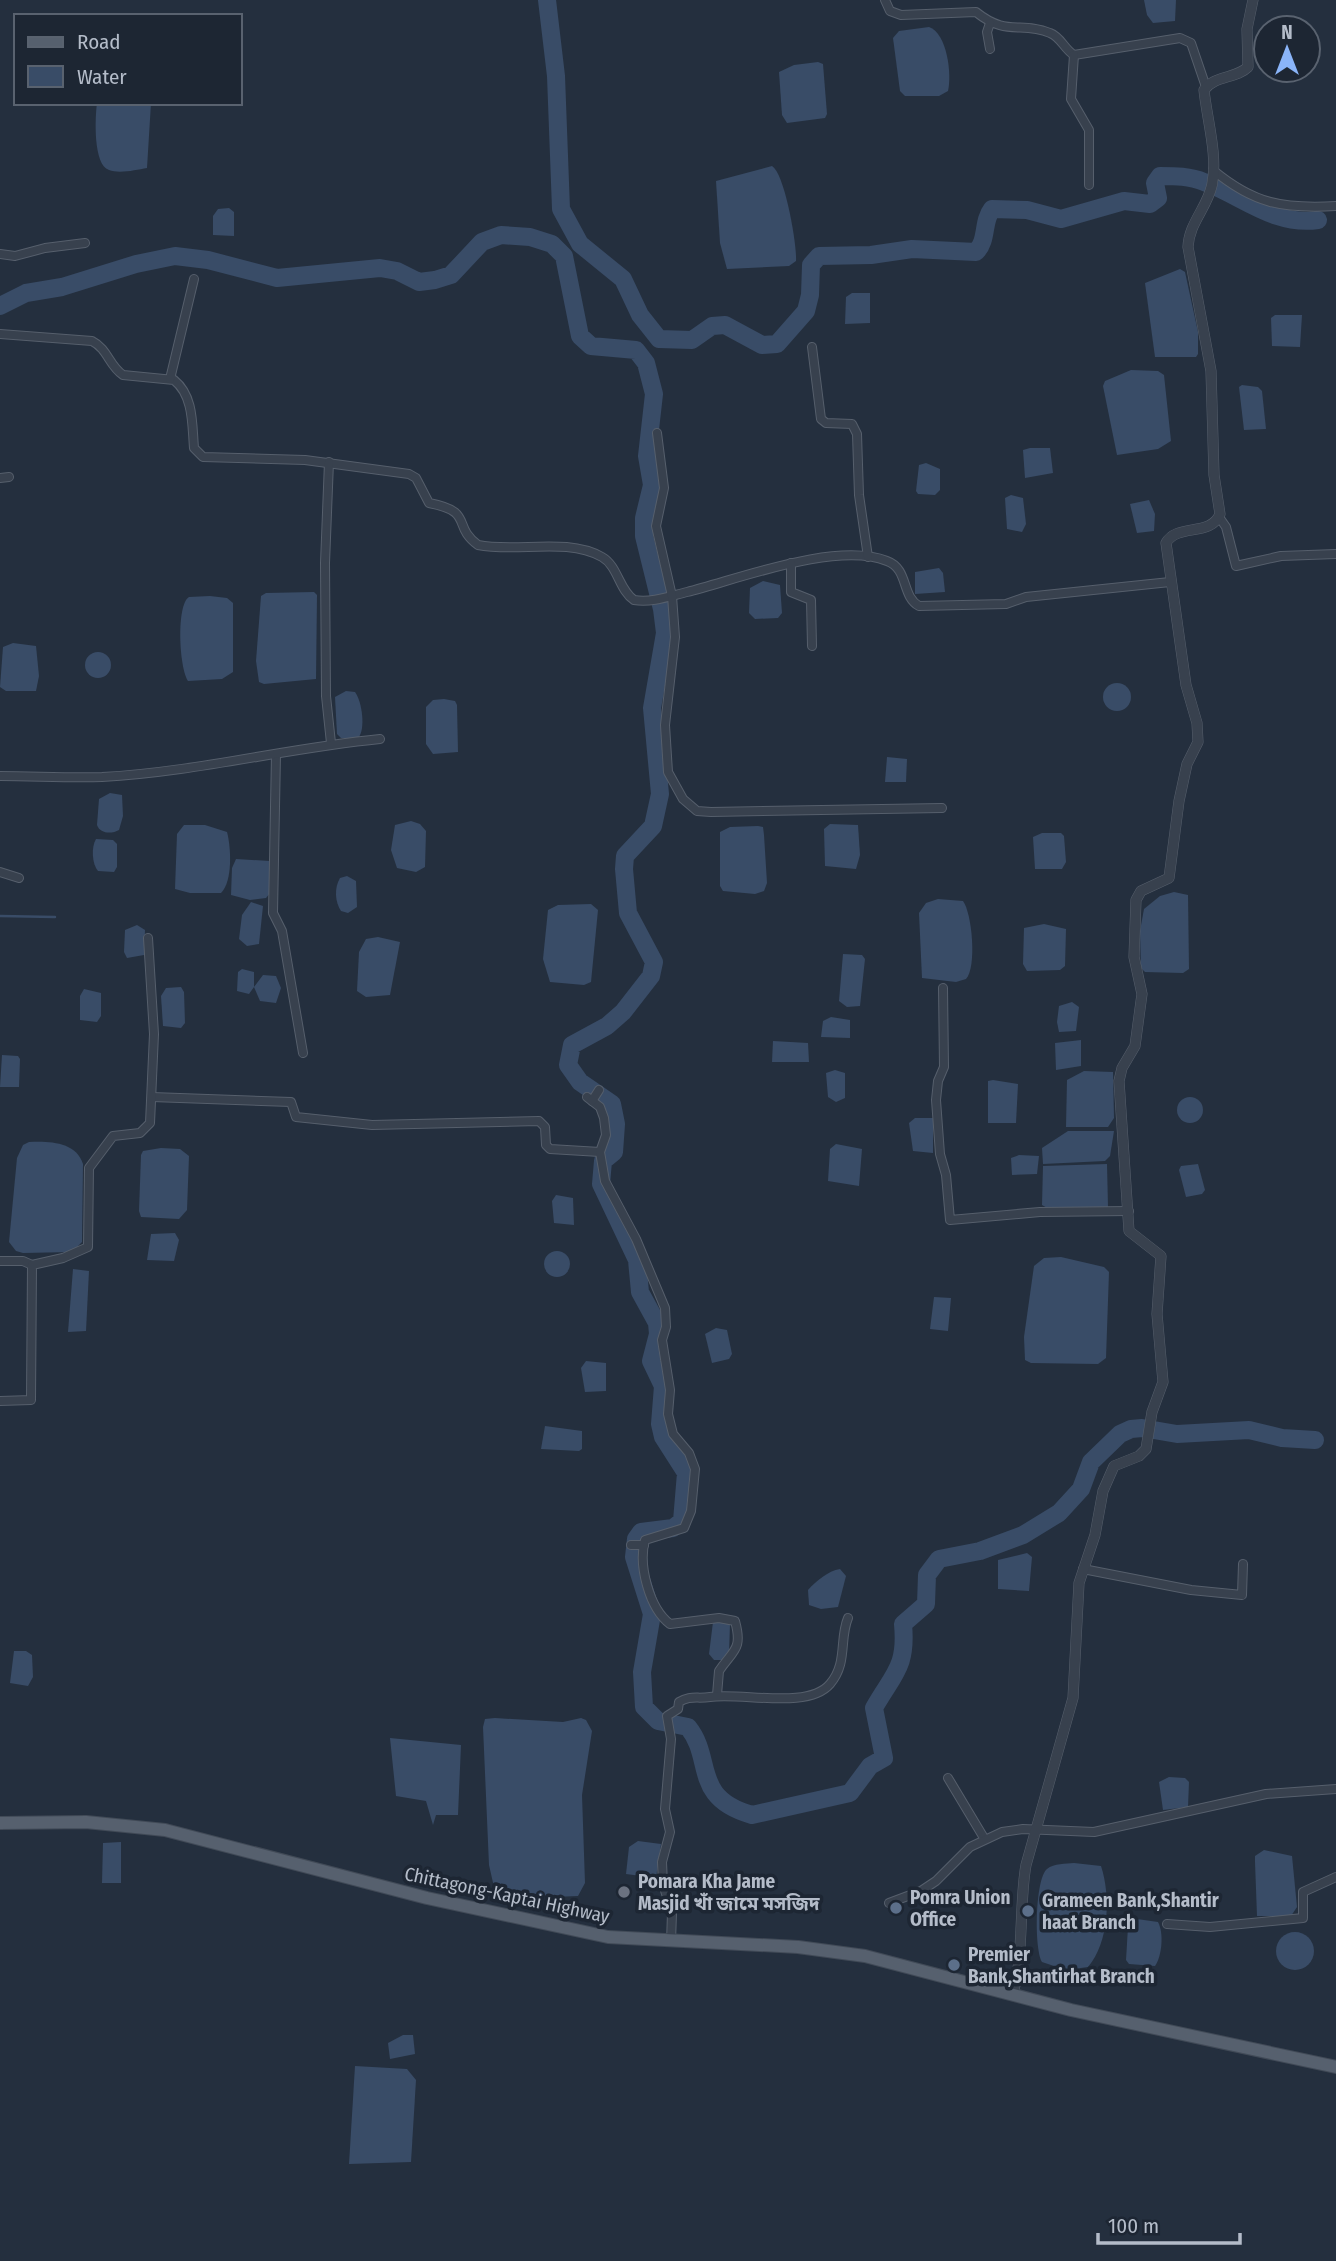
<svg xmlns="http://www.w3.org/2000/svg" width="1336" height="2261" viewBox="0 0 1336 2261" font-family="'Fira Sans Condensed','Noto Sans Bengali',sans-serif">
	<style>
		.water { fill: #394c67 }
		.lines { fill: none; stroke-linecap: round; stroke-linejoin: round }
		.stream { stroke: #394c67; stroke-width: 2.5 }
		.river { stroke: #394c67; stroke-width: 18 }
		.minor-casing { stroke: #565f6c; stroke-width: 10 }
		.tertiary-casing { stroke: #565f6c; stroke-width: 11 }
		.primary-casing { stroke: #414a57; stroke-width: 14 }
		.minor { stroke: #38414e; stroke-width: 8 }
		.tertiary { stroke: #38414e; stroke-width: 10 }
		.primary { stroke: #56606e; stroke-width: 12 }
		.worship-dot { fill: #6b7280; stroke: #1d2633; stroke-width: 2.5 }
		.service-dot { fill: #5c6f8a; stroke: #1d2633; stroke-width: 2.5 }
		.labels { text-anchor: middle; dominant-baseline: central; stroke-width: 7; stroke-linejoin: round; paint-order: stroke }
		.poi-label { font-size: 19px; font-weight: bold; fill: #b4bcc9; stroke: #1d2633; text-anchor: start }
		.street-label { font-size: 19px; fill: #b4bcc9; stroke: #1d2633 }
	</style>
	<rect width="100%" height="100%" fill="#242f3e"/>
	<g class="water">
		<polygon points="1144,0 1176,0 1175,21 1153,23 1147,15"/>
		<path d="M929,27C947,33 952,74 948,91L939,96H905L900,91L893,38L899,31Z"/>
		<polygon points="818,62 823,64 827,114 825,118 787,123 782,115 779,72 794,65"/>
		<path d="M97,103H151L147,168C136,170 119,174 109,170C93,165 95,117 97,103Z"/>
		<path d="M772,166C785,174 797,245 796,261L789,266L727,269L720,243L716,181Z"/>
		<polygon points="218,209 229,208 234,212 234,236 213,235 213,216"/>
		<polygon points="1180,269 1185,272 1198,332 1198,354 1196,357 1155,357 1145,283"/>
		<polygon points="852,293 870,293 870,323 845,324 846,297"/>
		<polygon points="1275,315 1302,315 1300,347 1272,346 1271,318"/>
		<polygon points="1131,370 1158,371 1164,375 1171,441 1158,449 1117,455 1103,386 1105,381"/>
		<polygon points="1242,385 1258,387 1262,391 1266,429 1244,430 1239,387"/>
		<polygon points="1030,448 1050,448 1053,473 1025,478 1023,450"/>
		<polygon points="926,463 940,469 940,490 935,495 918,494 916,491 919,465"/>
		<polygon points="1011,495 1023,498 1026,524 1022,532 1007,529 1005,498"/>
		<polygon points="1149,500 1155,514 1154,531 1137,533 1130,504"/>
		<polygon points="939,568 943,573 945,592 915,594 915,572"/>
		<polygon points="763,581 780,585 782,613 778,618 755,619 749,613 750,588"/>
		<polygon points="314,592 317,595 316,679 264,684 259,682 256,661 261,596 266,593"/>
		<path d="M210,596L227,598L233,603V672L222,679L188,681C179,668 176,605 189,597Z"/>
		<polygon points="13,643 36,646 39,676 36,691 6,691 0,687 3,647"/>
		<circle cx="98" cy="665" r="13"/>
		<circle cx="1117" cy="697" r="14"/>
		<path d="M346,691L355,692C362,701 366,730 358,738H341L337,734L335,697Z"/>
		<polygon points="444,699 455,701 457,705 458,752 433,754 426,744 426,707 433,700"/>
		<polygon points="887,757 907,759 906,782 885,782"/>
		<path d="M110,793L122,795L123,816L119,830C112,834 100,834 97,825L99,799Z"/>
		<polygon points="411,821 420,824 426,831 425,867 416,872 397,868 391,850 395,825"/>
		<polygon points="830,824 858,825 860,855 856,869 825,866 824,829"/>
		<path d="M184,825H205L227,832C231,847 233,881 221,893H190L175,889L177,834Z"/>
		<polygon points="758,826 763,827 764,835 767,883 764,891 755,894 723,891 720,886 720,832 730,827"/>
		<polygon points="1042,833 1061,833 1064,836 1066,862 1062,869 1035,869 1033,837"/>
		<path d="M96,839L113,840L117,844V867L114,872L98,871C92,864 91,847 96,839Z"/>
		<polygon points="236,859 270,861 270,893 266,898 250,900 231,895 232,868"/>
		<path d="M347,876L356,881L357,907L348,913L341,911C335,902 334,888 340,878Z"/>
		<polygon points="1174,892 1188,895 1189,969 1183,973 1145,972 1141,968 1140,931 1144,909 1160,896"/>
		<path d="M938,899L963,901C972,913 977,967 966,979L956,982L922,978L919,913L926,903Z"/>
		<polygon points="251,902 263,906 259,944 247,946 239,939 242,915"/>
		<polygon points="591,904 598,910 591,982 584,985 550,982 543,959 548,910 558,905"/>
		<polygon points="1044,924 1066,929 1065,966 1060,970 1027,971 1023,964 1024,928"/>
		<polygon points="137,925 145,930 144,955 127,958 124,952 125,930"/>
		<polygon points="378,937 400,942 390,995 366,997 357,991 359,952 366,939"/>
		<polygon points="843,954 862,955 865,959 860,1006 847,1007 839,1001"/>
		<polygon points="242,969 254,972 254,987 263,975 276,976 281,988 276,1003 260,1001 254,987 249,994 237,991 238,972"/>
		<polygon points="166,988 181,987 184,992 185,1023 181,1028 163,1026 161,996"/>
		<polygon points="84,989 101,993 101,1016 97,1022 80,1020 80,996"/>
		<polygon points="1072,1002 1079,1007 1076,1031 1059,1032 1057,1022 1059,1006"/>
		<polygon points="831,1017 850,1020 850,1038 821,1037 823,1021"/>
		<polygon points="1081,1040 1081,1066 1056,1070 1055,1043"/>
		<polygon points="773,1041 808,1043 809,1062 772,1062"/>
		<polygon points="2,1055 18,1056 20,1059 19,1087 0,1087"/>
		<polygon points="835,1070 845,1073 845,1098 836,1102 828,1097 826,1073"/>
		<polygon points="1084,1071 1113,1072 1114,1118 1108,1127 1066,1127 1067,1080"/>
		<polygon points="993,1080 1018,1084 1016,1123 988,1123 988,1081"/>
		<circle cx="1190" cy="1110" r="13"/>
		<polygon points="915,1118 933,1118 933,1153 913,1151 909,1123"/>
		<polygon points="1068,1131 1114,1131 1110,1156 1105,1161 1043,1164 1042,1148"/>
		<path d="M29,1142C50,1141 76,1142 83,1164L82,1242L72,1252L23,1253L16,1251L9,1242L17,1158L23,1145Z"/>
		<polygon points="836,1144 862,1149 859,1186 828,1181 830,1149"/>
		<polygon points="161,1148 180,1149 189,1156 187,1210 179,1219 141,1217 139,1211 141,1155 143,1151"/>
		<polygon points="1019,1155 1039,1156 1037,1174 1012,1175 1011,1158"/>
		<polygon points="1107,1164 1108,1207 1049,1209 1042,1205 1043,1166"/>
		<polygon points="1198,1164 1205,1190 1202,1194 1186,1197 1179,1170 1181,1166"/>
		<polygon points="556,1195 573,1198 574,1225 554,1223 552,1201"/>
		<polygon points="175,1233 179,1240 174,1261 147,1260 151,1234"/>
		<circle cx="557" cy="1264" r="13"/>
		<polygon points="1061,1257 1104,1267 1109,1272 1106,1358 1098,1364 1031,1363 1025,1360 1024,1337 1034,1266 1044,1258"/>
		<polygon points="73,1269 89,1271 86,1331 68,1332"/>
		<polygon points="934,1297 951,1298 948,1331 930,1329"/>
		<polygon points="716,1328 727,1330 732,1354 729,1359 712,1363 705,1334"/>
		<polygon points="586,1361 606,1363 606,1391 585,1392 581,1368"/>
		<polygon points="545,1426 582,1431 582,1449 579,1451 541,1449"/>
		<polygon points="1027,1553 1032,1557 1029,1591 998,1589 998,1560"/>
		<path d="M840,1569L846,1576L838,1607L821,1609L809,1605L808,1590C816,1581 828,1571 840,1569Z"/>
		<polygon points="718,1620 730,1623 729,1655 723,1660 714,1660 709,1654 713,1622"/>
		<polygon points="14,1651 26,1651 32,1655 33,1677 28,1686 10,1683"/>
		<polygon points="495,1718 563,1722 581,1718 586,1720 592,1731 582,1795 585,1883 578,1896 553,1897 494,1887 489,1865 483,1727 485,1719"/>
		<polygon points="390,1738 461,1745 458,1815 436,1815 433,1825 426,1801 396,1796"/>
		<polygon points="1169,1777 1185,1778 1189,1782 1188,1807 1163,1810 1159,1782"/>
		<polygon points="638,1841 661,1844 656,1878 626,1874 629,1847"/>
		<polygon points="121,1842 121,1883 102,1883 103,1843"/>
		<polygon points="1264,1850 1292,1856 1297,1907 1291,1916 1257,1916 1255,1862 1255,1856"/>
		<path d="M1074,1863L1101,1866C1111,1896 1109,1943 1088,1967L1066,1970L1042,1962C1034,1948 1035,1879 1047,1869C1054,1863 1066,1864 1074,1863Z"/>
		<path d="M1137,1919L1158,1922C1164,1933 1162,1956 1155,1966L1129,1964L1126,1960L1128,1927Z"/>
		<circle cx="1295" cy="1951" r="19"/>
		<polygon points="403,2035 413,2035 415,2054 390,2059 388,2043"/>
		<polygon points="355,2066 407,2069 416,2080 411,2162 349,2164"/>
	</g>
	<g class="lines">
		<polyline class="stream" points="0,916 55,917"/>
		<g class="river">
			<path d="M547,0L556,76L561,209L580,244L623,279L640,315L659,339L692,340L712,326L725,325L762,345L777,344L806,311L810,295L811,265L819,256L871,255L912,249L976,252C988,240 982,222 992,209L1027,210L1061,219L1124,201L1150,204L1158,198L1155,183L1160,176C1175,176 1190,176 1204,182C1243,196 1273,226 1318,220"/>
			<path d="M0,306L26,293L62,287L136,264L175,256L208,260L277,278L380,268L397,271L419,282L435,280L451,275L482,242L501,235L530,237L552,244L564,256L580,336L591,346L636,350L646,363L654,394L647,456L652,485L644,518V536L662,609L665,633L652,708L660,794L653,826L625,856L624,869L628,913L654,962L651,976L623,1012L607,1026L572,1045L568,1065L580,1082L612,1104L616,1124L614,1152L603,1161L601,1184L637,1260L640,1292L657,1323L658,1334L651,1361L663,1386L660,1424L663,1437L686,1473L682,1521L673,1528L641,1532L636,1539L634,1557L652,1614L642,1672L644,1707L658,1721L688,1727C714,1759 691,1798 752,1815L850,1793L870,1766L884,1758L874,1708C894,1673 907,1667 903,1624L926,1604L927,1575L939,1559L980,1551L1023,1535L1059,1513L1081,1489L1091,1462L1120,1434L1131,1429L1142,1428L1177,1434L1249,1430L1282,1438L1315,1440"/>
		</g>
		<g class="minor-casing">
			<g id="minor">
				<path d="M885,0L890,11L901,15L976,12C1007,37 1021,21 1050,33C1061,37 1064,49 1074,55L1180,38L1191,43L1206,87"/>
				<polyline points="990,49 987,32 990,23"/>
				<polyline points="1074,55 1071,99 1089,130 1089,185"/>
				<path d="M1213,170C1254,204 1283,209 1336,206"/>
				<polyline points="0,254 15,256 45,248 85,243"/>
				<path d="M0,334L92,341C108,349 109,366 123,375L174,380C194,396 192,425 194,448L203,457L305,460L409,474L416,478L429,503C475,512 451,525 478,545C517,553 566,537 602,557C618,566 619,590 634,600C652,603 670,596 687,592C739,579 836,541 887,561C909,569 901,596 919,606L1006,604L1026,597L1170,582"/>
				<polyline points="812,347 821,419 826,423 852,424 857,434 859,495 868,557"/>
				<polyline points="170,379 194,279"/>
				<polyline points="657,433 664,488 656,526 672,596 675,637 665,725 668,772 683,799 697,811 711,812 942,808"/>
				<polyline points="329,462 325,563 326,696 331,743"/>
				<polyline points="0,478 9,477"/>
				<polyline points="1219,517 1226,527 1236,566 1281,556 1336,554"/>
				<polyline points="791,563 791,592 811,600 812,646"/>
				<polyline points="276,754 273,913 282,931 303,1053"/>
				<path d="M0,776C34,776 68,778 102,777C196,772 287,748 380,739"/>
				<polyline points="0,872 19,878"/>
				<polyline points="943,988 944,1067 938,1081 936,1100 940,1154 946,1175 950,1220 1040,1212 1129,1211"/>
				<polyline points="152,1097 291,1102 296,1117 372,1125 539,1121 545,1127 546,1145 550,1149 600,1152"/>
				<path d="M587,1097L600,1107L604,1118L606,1135L600,1152L605,1181L636,1239L665,1308L666,1327L662,1340L670,1390L668,1414L673,1434L689,1453L695,1469L691,1511L684,1528L645,1540C638,1565 649,1608 670,1624L719,1618L735,1621C743,1650 733,1650 719,1671L717,1695"/>
				<polyline points="592,1101 599,1090"/>
				<polyline points="0,1261 23,1261 32,1265"/>
				<polyline points="0,1401 31,1400 32,1265 63,1258 88,1247 89,1168 113,1136 140,1133 150,1123 154,1034 148,938"/>
				<polyline points="631,1545 644,1545"/>
				<polyline points="1083,1569 1191,1590 1242,1595 1243,1564"/>
				<polyline points="948,1778 984,1838"/>
				<polyline points="889,1903 921,1891 936,1881 970,1847 1002,1832 1023,1829 1094,1832 1266,1794 1336,1789"/>
				<polyline points="1167,1924 1210,1927 1303,1918 1303,1892 1336,1877"/>
				<path d="M671,1942L672,1913L663,1884L662,1862L670,1832L665,1809L671,1739L667,1716L678,1709L679,1702C690,1695 697,1699 710,1697C741,1692 808,1710 830,1684C848,1663 839,1639 848,1618"/>
			</g>
		</g>
		<g class="tertiary-casing">
			<path id="tertiary" d="M1012,1995C1024,1964 1019,1902 1026,1865L1073,1698L1079,1583L1095,1535L1103,1491L1114,1466L1139,1456L1146,1449L1152,1412L1163,1382L1157,1314L1161,1256L1129,1231L1119,1081L1122,1068L1135,1046L1142,994L1134,957L1136,900L1141,891L1169,878L1179,801L1187,764L1198,742L1197,723L1186,685L1166,543C1177,523 1211,537 1220,514L1214,475L1211,371L1188,247C1189,223 1207,208 1212,185C1218,155 1207,120 1204,90C1215,75 1236,79 1248,67L1247,29L1253,0"/>
		</g>
		<g class="primary-casing">
			<polyline id="primary" points="0,1823 86,1822 165,1830 427,1898 608,1937 798,1947 865,1956 1071,2010 1336,2067"/>
		</g>
		<use href="#minor" class="minor"/>
		<use href="#tertiary" class="tertiary"/>
		<use href="#primary" class="primary"/>
	</g>
	<circle class="worship-dot" cx="624" cy="1892" r="7"/>
	<g class="service-dot">
		<circle cx="896" cy="1908" r="7"/>
		<circle cx="1028" cy="1911" r="7"/>
		<circle cx="954" cy="1965" r="7"/>
	</g>
	<g class="labels">
		<g class="poi-label">
			<text x="638" y="1881">Pomara Kha Jame<tspan x="638" dy="22">Masjid খাঁ জামে মসজিদ</tspan></text>
			<text x="910" y="1897">Pomra Union<tspan x="910" dy="22">Office</tspan></text>
			<text x="1042" y="1900">Grameen Bank,Shantir<tspan x="1042" dy="22">haat Branch</tspan></text>
			<text x="968" y="1954">Premier<tspan x="968" dy="22">Bank,Shantirhat Branch</tspan></text>
		</g>
		<g class="street-label">
			<text transform="translate(507 1895) rotate(12)">Chittagong-Kaptai Highway</text>
		</g>
	</g>
	<rect x="14" y="14" width="228" height="91" fill="#1d2633" stroke="#59626f" stroke-width="2"/>
	<rect x="28" y="37" width="35" height="10" fill="#56606e" stroke="#59626f" stroke-width="2"/>
	<text x="77" y="49" font-size="21" fill="#b4bcc9">Road</text>
	<rect x="28" y="66" width="35" height="21" fill="#394c67" stroke="#59626f" stroke-width="2"/>
	<text x="77" y="84" font-size="21" fill="#b4bcc9">Water</text>
	<g transform="translate(1287 49)"><circle r="33" fill="#1d2633" stroke="#59626f" stroke-width="2"/>
	<path d="M0-5L12 26L0 18L-12 26Z" fill="#8ab4f8"/>
	<text y="-10" font-size="19" font-weight="bold" text-anchor="middle" fill="#b4bcc9">N</text>
	</g>
	<path d="M1098 2233v10h142v-10" fill="none" stroke="#b4bcc9" stroke-width="3.5"/>
	<text x="1108" y="2233" font-size="21" fill="#b4bcc9" stroke="#1d2633" stroke-width="5" paint-order="stroke">100 m</text>
</svg>
